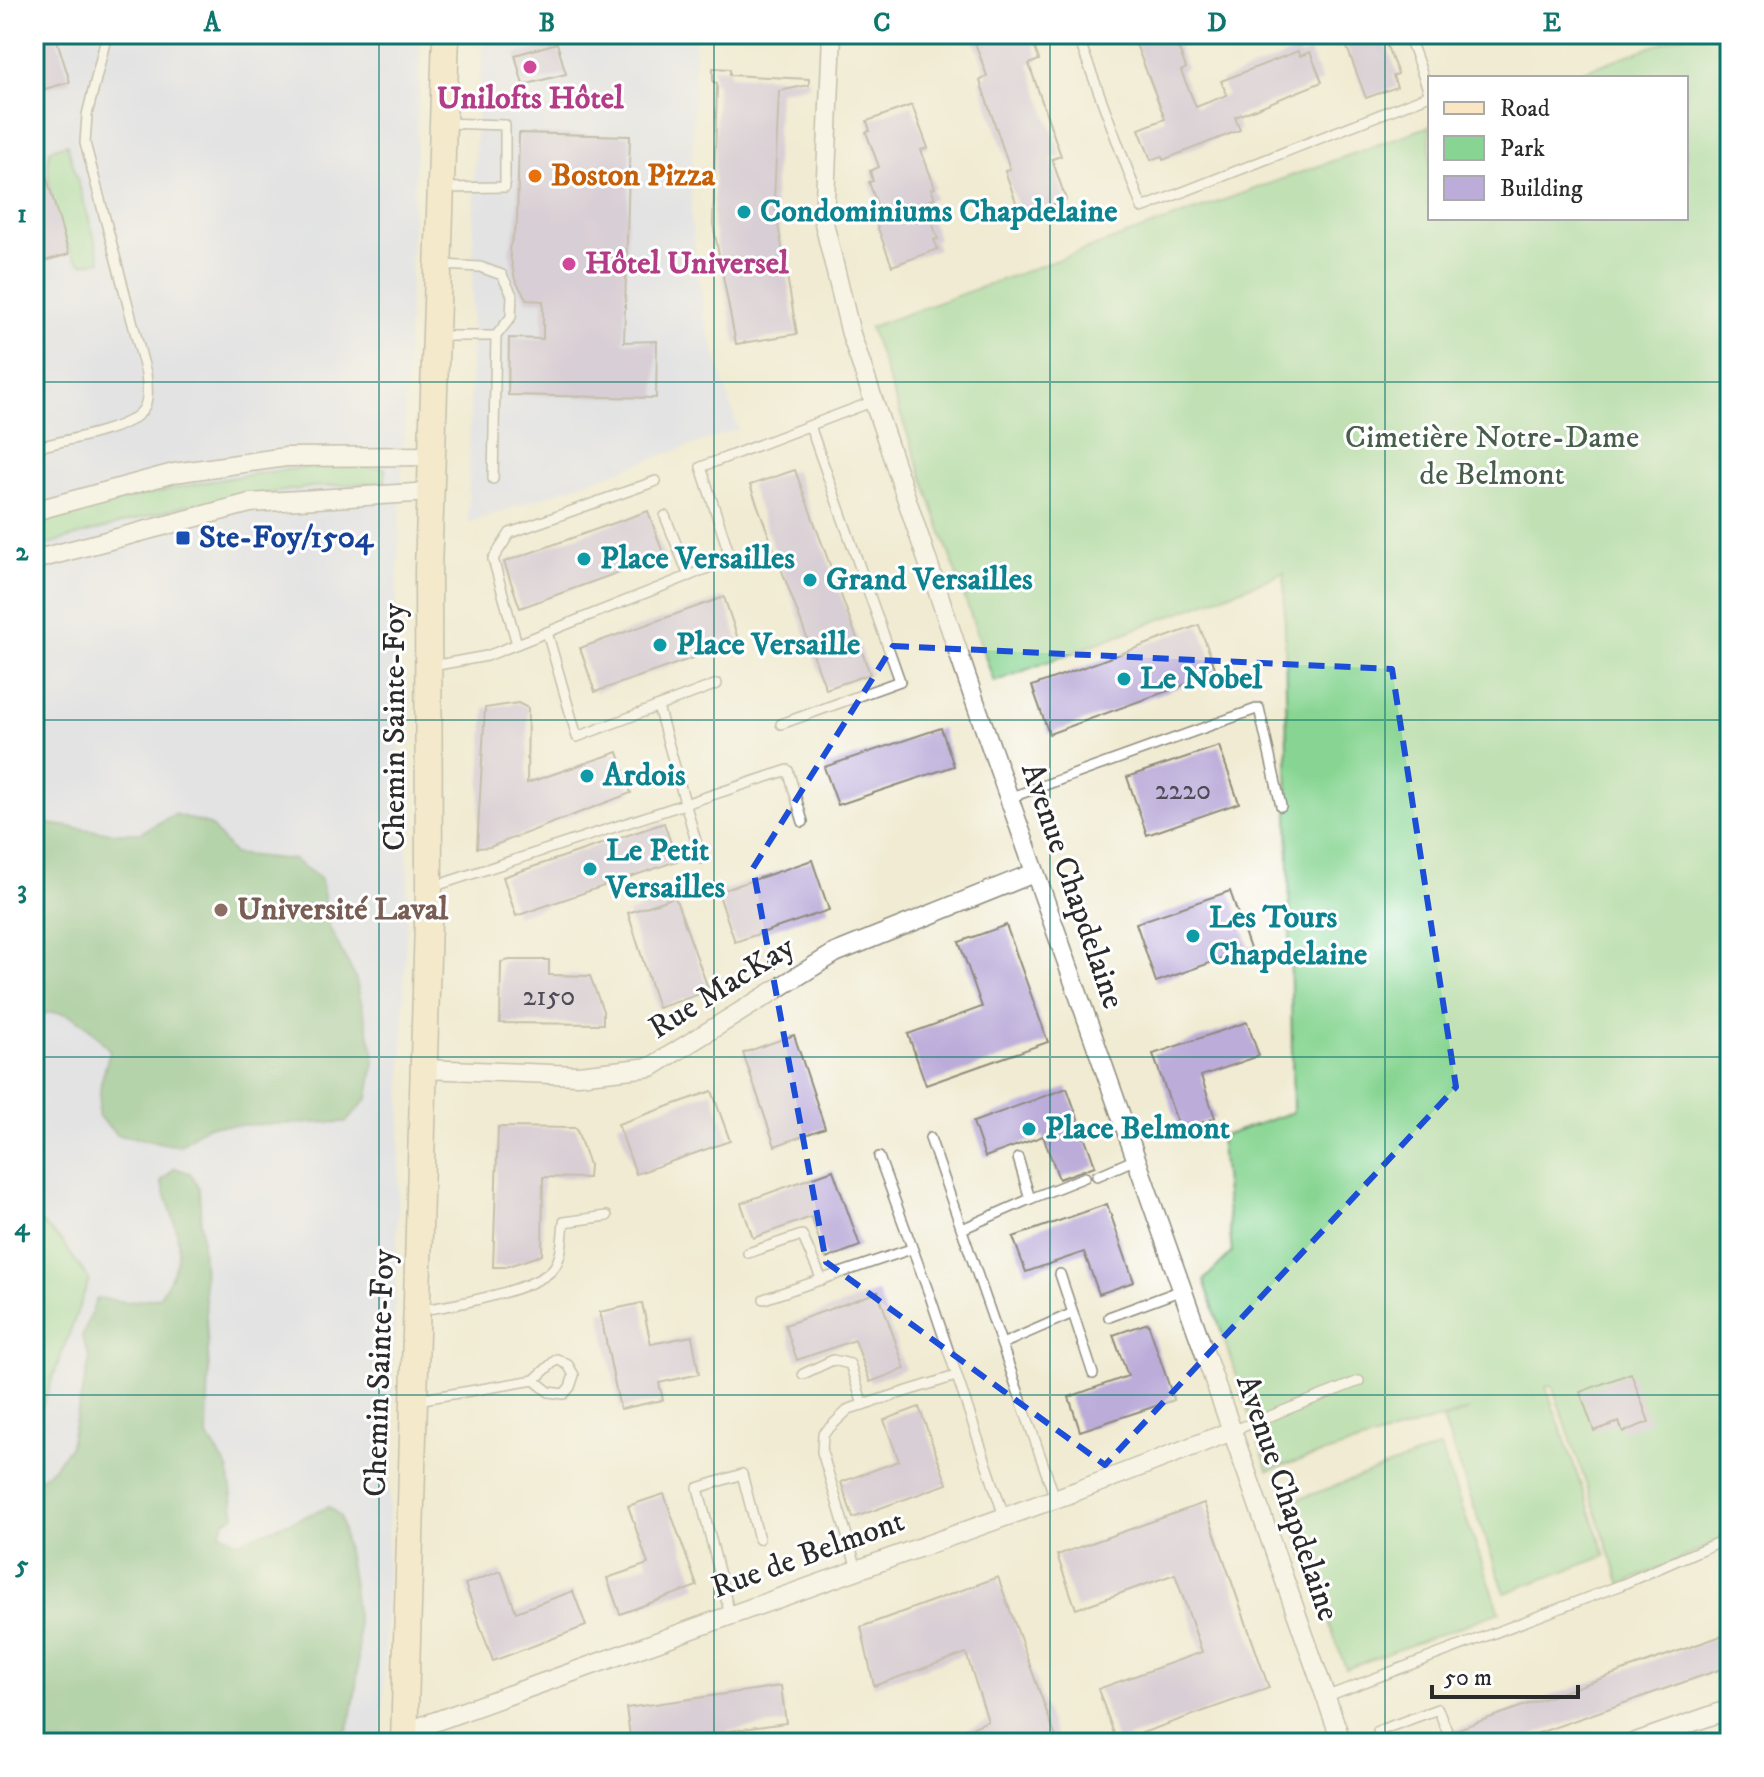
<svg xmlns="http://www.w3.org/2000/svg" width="1764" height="1777" viewBox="0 0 1764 1777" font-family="'IM FELL DW Pica',serif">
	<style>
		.built { fill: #d2d9f9 }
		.green { fill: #88d593; stroke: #5a805f; stroke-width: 2 }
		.forest { fill: #6eb67d; stroke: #4c7054; stroke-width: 2 }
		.building { fill: #bbacd9 }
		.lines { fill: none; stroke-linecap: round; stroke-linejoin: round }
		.service-casing { stroke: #8e8b7e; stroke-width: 12 }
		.minor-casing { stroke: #8e8b7e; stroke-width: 21 }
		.secondary-casing { stroke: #8e8b7e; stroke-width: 29 }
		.service { stroke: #fff; stroke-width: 9 }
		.minor { stroke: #fff; stroke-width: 18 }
		.secondary { stroke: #fbe6c4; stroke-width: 26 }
		.marked { fill: none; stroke: #1d4ed8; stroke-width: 6; stroke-dasharray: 16 10; stroke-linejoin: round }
		.grid { fill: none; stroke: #0f766e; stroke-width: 2; stroke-opacity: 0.55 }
		.hotel-dot { fill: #d1479c; stroke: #fff; stroke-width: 3 }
		.food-dot { fill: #e8710a; stroke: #fff; stroke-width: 3 }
		.culture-dot { fill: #0f9aa8; stroke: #fff; stroke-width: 3 }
		.transit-dot { fill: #1a4fb4; stroke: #fff; stroke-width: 3 }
		.education-dot { fill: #8d6e63; stroke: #fff; stroke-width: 3 }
		.labels { text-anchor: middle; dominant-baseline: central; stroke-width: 6; stroke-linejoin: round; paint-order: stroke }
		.number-label { font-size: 28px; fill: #4f4b56 }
		.hotel-label { font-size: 32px; font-weight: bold; fill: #b23c85; stroke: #fff }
		.food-label { font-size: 32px; font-weight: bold; fill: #c56008; stroke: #fff; text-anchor: start }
		.culture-label { font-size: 32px; font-weight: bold; fill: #0d838f; stroke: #fff; text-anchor: start }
		.park-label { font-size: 32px; fill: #475e4a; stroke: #fff }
		.transit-label { font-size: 32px; font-weight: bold; fill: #164399; stroke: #fff; text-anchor: start }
		.street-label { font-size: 32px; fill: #2b2b2b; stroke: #fff }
		.education-label { font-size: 32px; font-weight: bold; fill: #785e54; stroke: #fff; text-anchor: start }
		.neatline { fill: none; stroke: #0f766e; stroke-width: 3 }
		.grid-label { font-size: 26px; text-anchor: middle; font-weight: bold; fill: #0f766e }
	</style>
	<rect width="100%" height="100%" fill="#fff"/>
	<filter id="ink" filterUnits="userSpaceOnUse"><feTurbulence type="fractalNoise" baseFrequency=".0125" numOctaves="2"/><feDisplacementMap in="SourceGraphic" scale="16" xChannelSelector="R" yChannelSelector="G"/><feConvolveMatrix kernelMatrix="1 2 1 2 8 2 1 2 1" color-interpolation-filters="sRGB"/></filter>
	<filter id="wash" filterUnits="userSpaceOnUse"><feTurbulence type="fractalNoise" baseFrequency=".006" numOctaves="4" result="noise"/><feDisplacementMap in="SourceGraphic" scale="32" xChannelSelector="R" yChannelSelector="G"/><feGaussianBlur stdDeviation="1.8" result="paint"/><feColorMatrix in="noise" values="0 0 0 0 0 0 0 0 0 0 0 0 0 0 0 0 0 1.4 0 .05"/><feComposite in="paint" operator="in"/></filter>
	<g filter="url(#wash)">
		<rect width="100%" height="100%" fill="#f0ebd2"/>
		<g class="built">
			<polygon points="34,34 421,34 395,633 395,685 408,874 382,1743 34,1743"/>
			<polygon points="484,34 668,34 695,37 691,220 704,317 738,429 468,523 475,149"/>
		</g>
		<g class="green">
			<polygon points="1687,34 1730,34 1730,1537 1621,1585 1552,1385 1546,1387 1606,1556 1505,1593 1443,1420 1469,1410 1268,1470 1204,1280 1232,1252 1220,1137 1293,1112 1284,573 994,682 870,327 1430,126 1430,218 1686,218 1686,78 1564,78"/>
			<path d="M67,144L101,261L82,264C62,252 40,170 51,149Z"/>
			<path d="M325,466L385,468V482L312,487L187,505L34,548V524C131,497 224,474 325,466Z"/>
			<polygon points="34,1216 62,1242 89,1280 34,1428"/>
			<polygon points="1440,1447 1500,1612 1346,1669 1286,1504"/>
		</g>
		<g class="forest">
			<path d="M175,814L210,825L234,854L294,860L321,879L329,927L355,977L375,1058L368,1098L346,1122L207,1126L179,1146L117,1135L98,1116L101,1082L110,1051C91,1027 66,1001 34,1018V822L113,833H140Z"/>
			<path d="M175,1168L190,1173L199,1188L209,1370L207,1436L228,1468L235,1516L225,1521L220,1532L238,1542L329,1507L340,1516C355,1586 368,1659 348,1729L323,1743H34V1482L49,1472L69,1448L90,1359L82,1337L97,1298L128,1302L159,1297C191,1250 177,1230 161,1181Z"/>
		</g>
		<g id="blocks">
			<g class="building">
				<polygon points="34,34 55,34 70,82 34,92"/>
				<polygon points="972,34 1030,34 1039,60 1029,64 1061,156 1052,159 1066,200 1021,216 1005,171 1010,169 980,81 987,76"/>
				<polygon points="1132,34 1173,34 1186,68 1181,71 1196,107 1227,95 1221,81 1298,51 1300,56 1310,52 1322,82 1235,117 1240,130 1163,160 1162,156 1151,160 1139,129 1165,119"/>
				<polygon points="1342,34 1382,34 1398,74 1393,76 1397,87 1366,98"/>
				<polygon points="557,43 566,74 523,85 515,55"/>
				<polygon points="713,68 730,69 730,75 809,79 809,85 779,91 774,201 797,334 736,344 713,224 717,83 713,82"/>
				<polygon points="912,105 928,148 921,150 935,188 931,189 935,198 925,202 938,239 934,240 938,249 892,266 876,223 883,221 869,182 873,181 870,171 879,167 866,132 870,131 867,121"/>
				<polygon points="519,133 630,136 624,342 657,341 656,398 508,395 509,338 543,339 543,301 527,300 515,280 509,249 517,223"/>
				<polygon points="38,147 69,254 34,264 34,148"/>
				<polygon points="795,470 870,674 826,689 750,485"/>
				<polygon points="648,511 664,556 520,608 504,562"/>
				<polygon points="724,597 739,642 595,692 580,648"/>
				<polygon points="1199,625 1217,673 1049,734 1032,686"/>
				<polygon points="518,703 528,708 527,783 618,752 631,793 490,847 477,848 485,708"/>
				<polygon points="941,728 954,766 838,805 824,767"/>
				<polygon points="1219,746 1239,803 1147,835 1127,777"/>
				<polygon points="664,823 677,861 516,916 503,877"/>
				<polygon points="812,860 829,910 735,942 718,892"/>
				<polygon points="1230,891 1250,949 1156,982 1136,923"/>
				<polygon points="675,897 709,991 658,1008 628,913"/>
				<polygon points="1006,925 1048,1042 926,1085 908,1034 982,1007 959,942"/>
				<polygon points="510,960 549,960 549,975 590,976 603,1011 603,1024 500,1023 501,962"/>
				<polygon points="1247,1022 1259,1056 1201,1076 1215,1118 1180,1130 1153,1054"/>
				<polygon points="794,1035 825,1128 775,1146 743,1053"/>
				<polygon points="1067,1088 1095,1166 1059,1179 1043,1136 985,1157 973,1122"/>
				<polygon points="712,1091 730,1141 636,1174 618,1124"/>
				<polygon points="498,1127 576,1128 589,1165 588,1178 543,1177 542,1255 505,1267 493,1267"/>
				<polygon points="833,1170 860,1246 826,1259 811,1217 753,1238 741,1203"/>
				<polygon points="1107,1204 1134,1282 1099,1294 1084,1252 1026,1272 1013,1237"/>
				<polygon points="878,1292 905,1369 870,1382 855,1340 797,1360 785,1325"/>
				<polygon points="642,1303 651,1344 692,1336 699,1374 659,1383 663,1400 620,1409 600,1312"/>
				<polygon points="1148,1323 1174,1400 1080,1431 1069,1397 1128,1376 1113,1335"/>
				<polygon points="1631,1373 1649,1422 1623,1432 1619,1422 1594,1431 1580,1392"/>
				<polygon points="919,1407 947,1484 853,1518 841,1482 899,1461 884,1420"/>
				<polygon points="664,1494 697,1586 620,1614 607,1578 648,1564 628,1506"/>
				<polygon points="1204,1503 1269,1688 1117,1742 1098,1689 1202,1652 1175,1574 1076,1609 1057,1555"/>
				<polygon points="501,1571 516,1612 573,1591 586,1626 493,1661 465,1584"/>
				<polygon points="998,1577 1058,1743 935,1743 988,1721 966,1653 874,1686 861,1627"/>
				<polygon points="1730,1633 1730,1666 1510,1743 1459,1743 1455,1730"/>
				<polygon points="781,1686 786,1723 685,1737 686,1743 631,1743 626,1708"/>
			</g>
		</g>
	</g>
	<g filter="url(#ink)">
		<use href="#blocks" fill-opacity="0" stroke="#8e8b7e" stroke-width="2"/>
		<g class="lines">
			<g class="service-casing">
				<g id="service">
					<polyline points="1077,34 1142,208 1430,95 1408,34"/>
					<polyline points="444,123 505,125 505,187 444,188"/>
					<polyline points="442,265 480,267 502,275 512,295 511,317 496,336 493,479"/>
					<polyline points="440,336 496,336"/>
					<path d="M34,448C59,441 127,431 142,411C150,400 147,385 146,373L85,143L87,115L107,34"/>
					<polyline points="665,516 689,576"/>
					<polyline points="547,632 577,737 717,684"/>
					<polyline points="517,644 493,559 510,533 656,481"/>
					<polyline points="432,666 487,656 731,559 701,467 874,401"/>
					<polyline points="658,707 701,859"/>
					<polyline points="781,724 900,681 810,426"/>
					<polyline points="1009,798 1259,708 1281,806"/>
					<polyline points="432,887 788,770 803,822"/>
					<polyline points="930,1138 1055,1498"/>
					<polyline points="879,1157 931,1299 1004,1516"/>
					<polyline points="1097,1176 1136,1159"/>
					<polyline points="1030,1199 1085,1177"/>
					<polyline points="962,1229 1030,1199 1018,1158"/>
					<polyline points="748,1253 802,1235 822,1280"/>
					<polyline points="1060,1274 1073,1313"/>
					<polyline points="764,1299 911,1249"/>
					<path d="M421,1310C451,1306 532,1291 552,1270C563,1258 562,1238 564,1222L607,1216"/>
					<polyline points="1109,1317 1182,1290"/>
					<polyline points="1002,1344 1073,1313 1093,1374"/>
					<polyline points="803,1374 833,1360 850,1364 863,1405"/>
					<polyline points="417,1400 534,1380 549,1392 564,1394 570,1387 574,1375 568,1365 557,1359 534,1380"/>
					<polyline points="1232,1431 1359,1381"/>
					<polyline points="857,1569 822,1452 823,1434 849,1409 956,1376"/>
					<polyline points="730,1615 698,1488 742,1474 759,1539"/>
					<polyline points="1325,1697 1621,1585 1730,1537"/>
					<polyline points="1383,1743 1378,1731 1438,1709 1452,1743"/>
				</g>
			</g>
			<g class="minor-casing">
				<g id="minor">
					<polyline points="832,34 824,223 851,334 973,696 1342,1743"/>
					<polyline points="34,511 174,473 286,457 433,456"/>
					<polyline points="34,560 250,503 431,492"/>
					<polyline points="424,1069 578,1075 651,1067 835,953 1034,873"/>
					<polyline points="403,1733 1077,1491 1232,1431"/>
					<polyline points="1633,1743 1730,1709"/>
				</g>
			</g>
			<g class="secondary-casing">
				<polyline id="secondary" points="404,1743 429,888 428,571 446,34"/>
			</g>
			<use href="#service" class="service"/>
			<use href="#minor" class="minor"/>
			<use href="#secondary" class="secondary"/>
		</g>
	</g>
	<path d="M0 0H1764V1777H0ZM893,646L1392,669L1456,1087L1105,1465L826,1262L753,868Z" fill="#f0ebd2" fill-opacity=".55" fill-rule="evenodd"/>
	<path class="marked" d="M893,646L1392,669L1456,1087L1105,1465L826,1262L753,868Z"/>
	<path class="grid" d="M379,34V1743M714,34V1743M1050,34V1743M1385,34V1743M34,382H1730M34,720H1730M34,1057H1730M34,1395H1730"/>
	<g class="hotel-dot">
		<circle cx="530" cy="67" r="8"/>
		<circle cx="569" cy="264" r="8"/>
	</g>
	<circle class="food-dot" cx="535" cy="176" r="8"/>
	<g class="culture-dot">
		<circle cx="744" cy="212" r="8"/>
		<circle cx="584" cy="559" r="8"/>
		<circle cx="810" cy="580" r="8"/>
		<circle cx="660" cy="645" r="8"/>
		<circle cx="1124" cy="679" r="8"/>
		<circle cx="587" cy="776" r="8"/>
		<circle cx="590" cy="869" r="8"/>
		<circle cx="1193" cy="936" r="8"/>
		<circle cx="1029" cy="1129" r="8"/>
	</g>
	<rect class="transit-dot" x="175" y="530" width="16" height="16" rx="4"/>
	<circle class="education-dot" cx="221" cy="910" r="8"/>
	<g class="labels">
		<g class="number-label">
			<text x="1183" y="790">2220</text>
			<text x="549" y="996">2150</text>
		</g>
		<g class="hotel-label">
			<text x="530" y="99">Unilofts Hôtel</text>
			<text x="585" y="264" text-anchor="start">Hôtel Universel</text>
		</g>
		<g class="food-label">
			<text x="551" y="176">Boston Pizza</text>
		</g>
		<g class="culture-label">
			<text x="760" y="212">Condominiums Chapdelaine</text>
			<text x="600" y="559">Place Versailles</text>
			<text x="826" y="580">Grand Versailles</text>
			<text x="676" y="645">Place Versaille</text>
			<text x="1140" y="679">Le Nobel</text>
			<text x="603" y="776">Ardois</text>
			<text x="606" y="851">Le Petit<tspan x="606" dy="37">Versailles</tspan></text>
			<text x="1209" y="918">Les Tours<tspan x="1209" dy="37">Chapdelaine</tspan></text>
			<text x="1045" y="1129">Place Belmont</text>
		</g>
		<g class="park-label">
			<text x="1492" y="438">Cimetière Notre-Dame<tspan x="1492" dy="37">de Belmont</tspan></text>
		</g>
		<g class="transit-label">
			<text x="199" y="538">Ste-Foy/1504</text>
		</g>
		<g class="street-label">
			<text transform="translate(395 727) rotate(-90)">Chemin Sainte-Foy</text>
			<text transform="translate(1072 886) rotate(71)">Avenue Chapdelaine</text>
			<text transform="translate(722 988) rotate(-32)">Rue MacKay</text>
			<text transform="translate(380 1373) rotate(-88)">Chemin Sainte-Foy</text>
			<text transform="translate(1287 1498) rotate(71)">Avenue Chapdelaine</text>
			<text transform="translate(808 1555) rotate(-20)">Rue de Belmont</text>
		</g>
		<g class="education-label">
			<text x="237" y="910">Université Laval</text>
		</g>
	</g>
	<rect width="1764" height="1777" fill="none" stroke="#fff" stroke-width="88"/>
	<rect x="1428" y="76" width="260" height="144" fill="#ffffff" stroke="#aaaaaa" stroke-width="2"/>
	<rect x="1444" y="102" width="40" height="12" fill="#fbe6c4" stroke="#aaaaaa" stroke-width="2"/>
	<text x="1500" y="116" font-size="24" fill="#2b2b2b">Road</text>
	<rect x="1444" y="136" width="40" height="24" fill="#88d593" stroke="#aaaaaa" stroke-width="2"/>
	<text x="1500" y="156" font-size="24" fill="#2b2b2b">Park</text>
	<rect x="1444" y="176" width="40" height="24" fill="#bbacd9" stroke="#aaaaaa" stroke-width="2"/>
	<text x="1500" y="196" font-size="24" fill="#2b2b2b">Building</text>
	<path d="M1432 1685v12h146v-12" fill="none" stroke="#2b2b2b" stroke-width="4"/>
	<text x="1444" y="1685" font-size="24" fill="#2b2b2b" stroke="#ffffff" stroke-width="6" paint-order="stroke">50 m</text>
	<rect x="44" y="44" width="1676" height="1689" class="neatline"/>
	<g class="grid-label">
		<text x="212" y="31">A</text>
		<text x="547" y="31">B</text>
		<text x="882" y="31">C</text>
		<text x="1217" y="31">D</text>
		<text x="1552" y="31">E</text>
		<text x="22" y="222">1</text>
		<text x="22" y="560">2</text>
		<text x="22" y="898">3</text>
		<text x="22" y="1235">4</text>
		<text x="22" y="1573">5</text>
	</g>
</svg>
